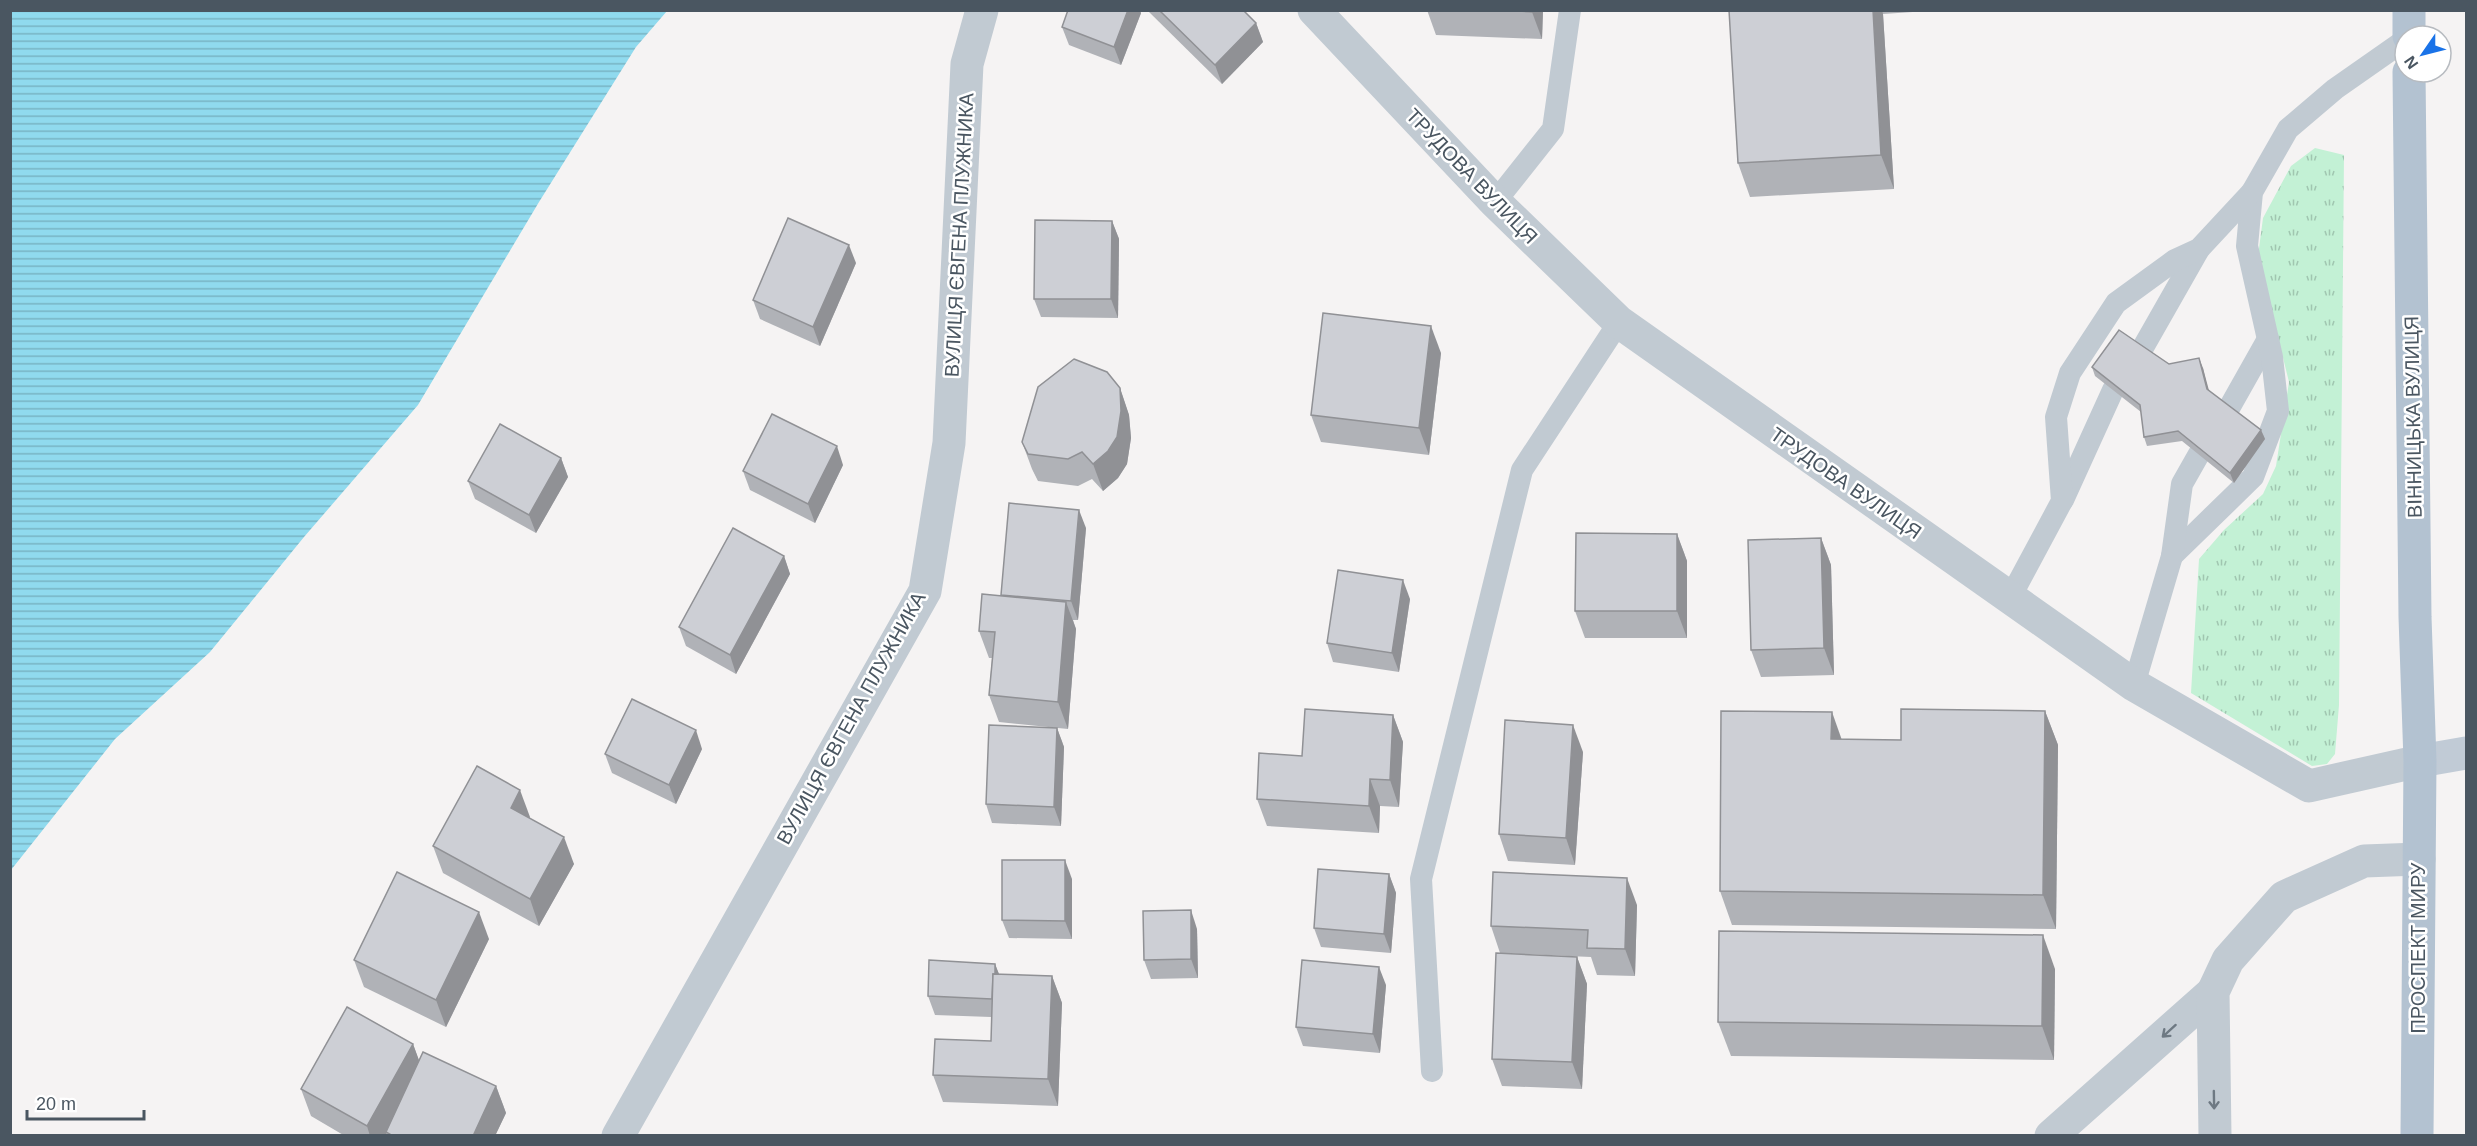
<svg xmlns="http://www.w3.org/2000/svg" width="2477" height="1146" viewBox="0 0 2477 1146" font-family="Arial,sans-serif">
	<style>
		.grass { fill: url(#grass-tufts) }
		.water { fill: url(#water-rules) }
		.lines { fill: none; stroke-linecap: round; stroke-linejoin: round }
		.service { stroke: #c1cad2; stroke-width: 22 }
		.minor { stroke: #c1cad2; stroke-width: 33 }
		.tertiary { stroke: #c1cad2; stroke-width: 33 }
		.secondary { stroke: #c1cbd6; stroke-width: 33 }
		.primary { stroke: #b3c2d1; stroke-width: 33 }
		.wall { fill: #b0b2b7 }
		.shaded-wall { fill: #909195 }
		.building { fill: #cdcfd5; stroke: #909195; stroke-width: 1.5 }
		.oneway { stroke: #6e7983 }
		.labels { text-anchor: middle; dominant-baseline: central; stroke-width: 5; stroke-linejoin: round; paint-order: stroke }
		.street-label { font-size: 20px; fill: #4a5661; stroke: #fff }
	</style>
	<defs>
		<pattern id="grass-tufts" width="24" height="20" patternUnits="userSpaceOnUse" patternTransform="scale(1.5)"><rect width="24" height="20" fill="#c3f1d5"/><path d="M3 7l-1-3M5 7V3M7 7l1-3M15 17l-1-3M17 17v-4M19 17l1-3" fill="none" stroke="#a0c6b0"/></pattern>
		<pattern id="water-rules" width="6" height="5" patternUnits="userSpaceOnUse" patternTransform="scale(1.5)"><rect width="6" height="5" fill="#90daee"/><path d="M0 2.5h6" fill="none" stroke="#78b4c4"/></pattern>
	</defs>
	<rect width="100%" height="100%" fill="#f5f3f3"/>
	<polygon class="grass" points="2315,148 2344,155 2339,705 2335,754 2327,764 2312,766 2191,693 2199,559 2224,530 2263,494 2276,466 2289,382 2258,256 2263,218 2291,166"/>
	<polygon class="water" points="11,10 667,11 636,47 539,202 418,405 304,537 210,652 115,739 11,870"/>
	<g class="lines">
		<g class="service">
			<polyline points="1495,202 1553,129 1570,10"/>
			<polyline points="2141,351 2199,249"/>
			<polyline points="2228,410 2268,339"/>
			<polyline points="2063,500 2113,390"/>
			<polyline points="2172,556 2253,477 2278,411 2272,357 2247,246 2252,192 2288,129 2335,89 2405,40"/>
			<polyline points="2010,598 2062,501 2056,417 2070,373 2116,303 2175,260 2199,249 2252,192"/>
			<polyline points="2134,685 2172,556 2182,484 2199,454"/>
			<polyline points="1432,1071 1421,879 1522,470 1619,322"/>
		</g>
		<g class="minor">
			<polyline points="618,1136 925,591 949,443 967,64 982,10"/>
			<polyline points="2051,1136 2213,992"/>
			<polyline points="2215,1136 2213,992 2228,960 2284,897 2364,861 2419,859"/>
		</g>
		<polyline class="tertiary" points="1314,10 1495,202 1619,322 2134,685 2309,786 2420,761"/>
		<polyline class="secondary" points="2420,761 2466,753"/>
		<g class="primary">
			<polyline points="2409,10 2409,36"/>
			<polyline points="2409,72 2415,617 2420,761 2417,1136"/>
		</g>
	</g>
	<g class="wall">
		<polygon points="1147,10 1243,10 1256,23 1263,42 1222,84"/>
		<polygon points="1427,10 1543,10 1542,39 1436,35"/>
		<polygon points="1729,10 1942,10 1883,14 1894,189 1750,197 1738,163"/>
		<polygon points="1141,13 1121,65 1069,45 1062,27"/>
		<polygon points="1112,221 1119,239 1118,318 1041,317 1034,299"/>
		<polygon points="856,263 820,346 760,319 753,300"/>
		<polygon points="1441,353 1429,455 1321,442 1311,415"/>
		<polygon points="2169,364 2203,368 2208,390 2261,430 2265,439 2234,483 2182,441 2147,446 2144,437 2141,412 2095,376 2092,367"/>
		<polygon points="1120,388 1129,415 1131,438 1127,464 1118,478 1103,491 1092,479 1078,486 1038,481 1032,469 1022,442"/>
		<polygon points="561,458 568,477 536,533 475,499 468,481"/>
		<polygon points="843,465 815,523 750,490 743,471"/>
		<polygon points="1086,528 1078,620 1073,620 1076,629 1068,729 999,722 989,695 992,658 989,658 979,631 1001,596"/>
		<polygon points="1677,534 1687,561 1687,638 1585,638 1575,611"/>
		<polygon points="1821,538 1831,565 1834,675 1761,677 1751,650"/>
		<polygon points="784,556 790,574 736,674 686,646 679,627"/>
		<polygon points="1410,599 1399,672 1333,662 1327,643"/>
		<polygon points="2045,711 2058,745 2056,929 1732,925 1720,891 1842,740 1901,740"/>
		<polygon points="1393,715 1403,742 1399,807 1380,806 1379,833 1267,826 1257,799 1302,756"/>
		<polygon points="1057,728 1064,747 1061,826 992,823 986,804"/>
		<polygon points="702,749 676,804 612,773 605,754"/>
		<polygon points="1583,752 1575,865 1508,861 1499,834"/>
		<polygon points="530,817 529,818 574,864 539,926 443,873 433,846"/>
		<polygon points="1389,874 1396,893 1391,953 1321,947 1314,928"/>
		<polygon points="1072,879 1072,939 1009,938 1002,920"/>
		<polygon points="1637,905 1635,976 1597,975 1591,957 1500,953 1491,926"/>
		<polygon points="1197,929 1198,978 1151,979 1144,960"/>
		<polygon points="489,939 446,1027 364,987 354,960"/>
		<polygon points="1577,957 1587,984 1582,1089 1502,1086 1492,1059"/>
		<polygon points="995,964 999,974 1052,976 1062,1003 1058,1106 943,1102 933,1075 991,1041 991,1017 935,1015 928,996"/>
		<polygon points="2055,969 2054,1060 1731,1056 1718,1022"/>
		<polygon points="1386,985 1380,1053 1303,1046 1296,1027"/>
		<polygon points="413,1044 419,1061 496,1086 506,1113 495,1136 345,1136 311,1116 301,1089"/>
	</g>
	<g class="shaded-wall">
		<polygon points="1128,10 1140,10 1141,13 1121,65 1114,47"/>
		<polygon points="1532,10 1543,10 1542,39 1532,12"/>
		<polygon points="1873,10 1882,10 1883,14 1894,189 1881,155"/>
		<polygon points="1256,23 1263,42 1222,84 1215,65"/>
		<polygon points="1112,221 1119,239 1118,318 1111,299"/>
		<polygon points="849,245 856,263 820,346 813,327"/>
		<polygon points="1431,326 1441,353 1429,455 1419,428"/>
		<polygon points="2199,358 2203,368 2211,398 2207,389"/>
		<polygon points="1120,388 1129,415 1131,438 1127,464 1118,478 1103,491 1093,464"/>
		<polygon points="2261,430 2265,439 2234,483 2230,473"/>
		<polygon points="837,446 843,465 815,523 808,504"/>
		<polygon points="561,458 568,477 536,533 529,515"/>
		<polygon points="1079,510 1086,528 1078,620 1071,601"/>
		<polygon points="1677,534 1687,561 1687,638 1677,611"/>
		<polygon points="1821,538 1831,565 1834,675 1824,648"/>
		<polygon points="784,556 790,574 736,674 730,655"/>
		<polygon points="1403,580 1410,599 1399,672 1392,653"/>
		<polygon points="1066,602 1076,629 1068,729 1058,702"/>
		<polygon points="2045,711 2058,745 2056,929 2043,895"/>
		<polygon points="1832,712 1844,746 1831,739"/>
		<polygon points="1393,715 1403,742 1399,807 1390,780"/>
		<polygon points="1573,725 1583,752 1575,865 1566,838"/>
		<polygon points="1057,728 1064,747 1061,826 1054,807"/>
		<polygon points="696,730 702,749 676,804 669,785"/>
		<polygon points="1370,779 1380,806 1379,833 1369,806"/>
		<polygon points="520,790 530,817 520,835 511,808"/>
		<polygon points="564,837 574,864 539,926 530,899"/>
		<polygon points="1065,860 1072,879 1072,939 1065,921"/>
		<polygon points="1389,874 1396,893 1391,953 1384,934"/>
		<polygon points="1627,878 1637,905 1635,976 1625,949"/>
		<polygon points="1191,910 1197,929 1198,978 1191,959"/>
		<polygon points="479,912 489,939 446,1027 436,1000"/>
		<polygon points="2043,935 2055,969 2054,1060 2042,1026"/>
		<polygon points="1577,957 1587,984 1582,1089 1572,1062"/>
		<polygon points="995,964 1002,982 994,999"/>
		<polygon points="1379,967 1386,985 1380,1053 1373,1034"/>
		<polygon points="1052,976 1062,1003 1058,1106 1048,1079"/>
		<polygon points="413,1044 423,1071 386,1132 387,1136 370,1136 367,1126"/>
		<polygon points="496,1086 506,1113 495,1136 473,1136"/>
	</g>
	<g class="building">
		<polygon points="1068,10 1128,10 1114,47 1062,27"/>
		<polygon points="1159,10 1243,10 1256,23 1215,65"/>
		<polygon points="1503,10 1532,10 1532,12"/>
		<polygon points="1729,10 1873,10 1881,155 1738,163"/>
		<polygon points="788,218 849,245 813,327 753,300"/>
		<polygon points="1035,220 1112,221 1111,299 1034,299"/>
		<polygon points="1323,313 1431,326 1419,428 1311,415"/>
		<polygon points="2119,330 2169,364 2199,358 2207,389 2261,430 2230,473 2178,431 2144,437 2140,405 2092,367"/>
		<polygon points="1074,359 1107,372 1120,388 1121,411 1117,437 1108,451 1093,464 1082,452 1068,459 1028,454 1022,442 1038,387"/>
		<polygon points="772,414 837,446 808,504 743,471"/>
		<polygon points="500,424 561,458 529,515 468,481"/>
		<polygon points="1009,503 1079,510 1071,601 1001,595"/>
		<polygon points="733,528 784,556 730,655 679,627"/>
		<polygon points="1576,533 1677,534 1677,611 1575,611"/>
		<polygon points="1821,538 1824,648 1751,650 1748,540"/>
		<polygon points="1338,570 1403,580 1392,653 1327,643"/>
		<polygon points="982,594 1066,602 1058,702 989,695 995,632 979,631"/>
		<polygon points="632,699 696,730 669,785 605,754"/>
		<polygon points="1305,709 1393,715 1390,780 1370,779 1369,806 1257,799 1259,753 1302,756"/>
		<polygon points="1901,709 2045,711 2043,895 1720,891 1721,711 1832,712 1831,739 1901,740"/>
		<polygon points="1505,720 1573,725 1566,838 1499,834"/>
		<polygon points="989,725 1057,728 1054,807 986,804"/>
		<polygon points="477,766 520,790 511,808 564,837 530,899 433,846"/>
		<polygon points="1002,860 1065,860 1065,921 1002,920"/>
		<polygon points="1318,869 1389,874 1384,934 1314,928"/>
		<polygon points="397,872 479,912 436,1000 354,960"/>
		<polygon points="1493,872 1627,878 1625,949 1587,948 1588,930 1491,926"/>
		<polygon points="1191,910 1191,959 1144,960 1143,911"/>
		<polygon points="1719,931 2043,935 2042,1026 1718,1022"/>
		<polygon points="1496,953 1577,957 1572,1062 1492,1059"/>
		<polygon points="929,960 995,964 995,974 993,974 992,999 928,996"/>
		<polygon points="1302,960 1379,967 1373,1034 1296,1027"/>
		<polygon points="993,974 1052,976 1048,1079 933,1075 935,1039 991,1041"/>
		<polygon points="347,1007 413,1044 367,1126 301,1089"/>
		<polygon points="423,1052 496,1086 473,1136 393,1136 386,1132"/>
	</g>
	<defs><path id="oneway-shaft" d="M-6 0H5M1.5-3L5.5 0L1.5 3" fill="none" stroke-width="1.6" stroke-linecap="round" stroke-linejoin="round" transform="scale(1.5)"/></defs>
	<g class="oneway">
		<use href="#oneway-shaft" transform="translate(2169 1031) rotate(138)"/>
		<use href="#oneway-shaft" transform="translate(2214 1100) rotate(89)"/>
	</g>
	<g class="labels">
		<g class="street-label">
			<text transform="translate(1472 176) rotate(46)">ТРУДОВА ВУЛИЦЯ</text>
			<text transform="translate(959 235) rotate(-87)">ВУЛИЦЯ ЄВГЕНА ПЛУЖНИКА</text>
			<text transform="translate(2413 417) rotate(-91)">ВІННИЦЬКА ВУЛИЦЯ</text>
			<text transform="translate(1846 483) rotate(35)">ТРУДОВА ВУЛИЦЯ</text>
			<text transform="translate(851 718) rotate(-61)">ВУЛИЦЯ ЄВГЕНА ПЛУЖНИКА</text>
			<text transform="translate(2418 948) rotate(-90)">ПРОСПЕКТ МИРУ</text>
		</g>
	</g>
	<rect width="2477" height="1146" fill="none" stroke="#4a5661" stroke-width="24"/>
	<g transform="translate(2423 54) rotate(235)"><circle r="28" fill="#ffffff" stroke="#b7bbc0" stroke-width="1.5"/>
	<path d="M0-4.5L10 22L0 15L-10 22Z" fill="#1a73e8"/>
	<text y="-9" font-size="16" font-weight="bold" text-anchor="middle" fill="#4a5661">N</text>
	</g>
	<path d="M27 1110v9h117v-9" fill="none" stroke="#4a5661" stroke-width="3"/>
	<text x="36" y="1110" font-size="18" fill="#4a5661" stroke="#ffffff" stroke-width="4.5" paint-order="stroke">20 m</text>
</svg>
